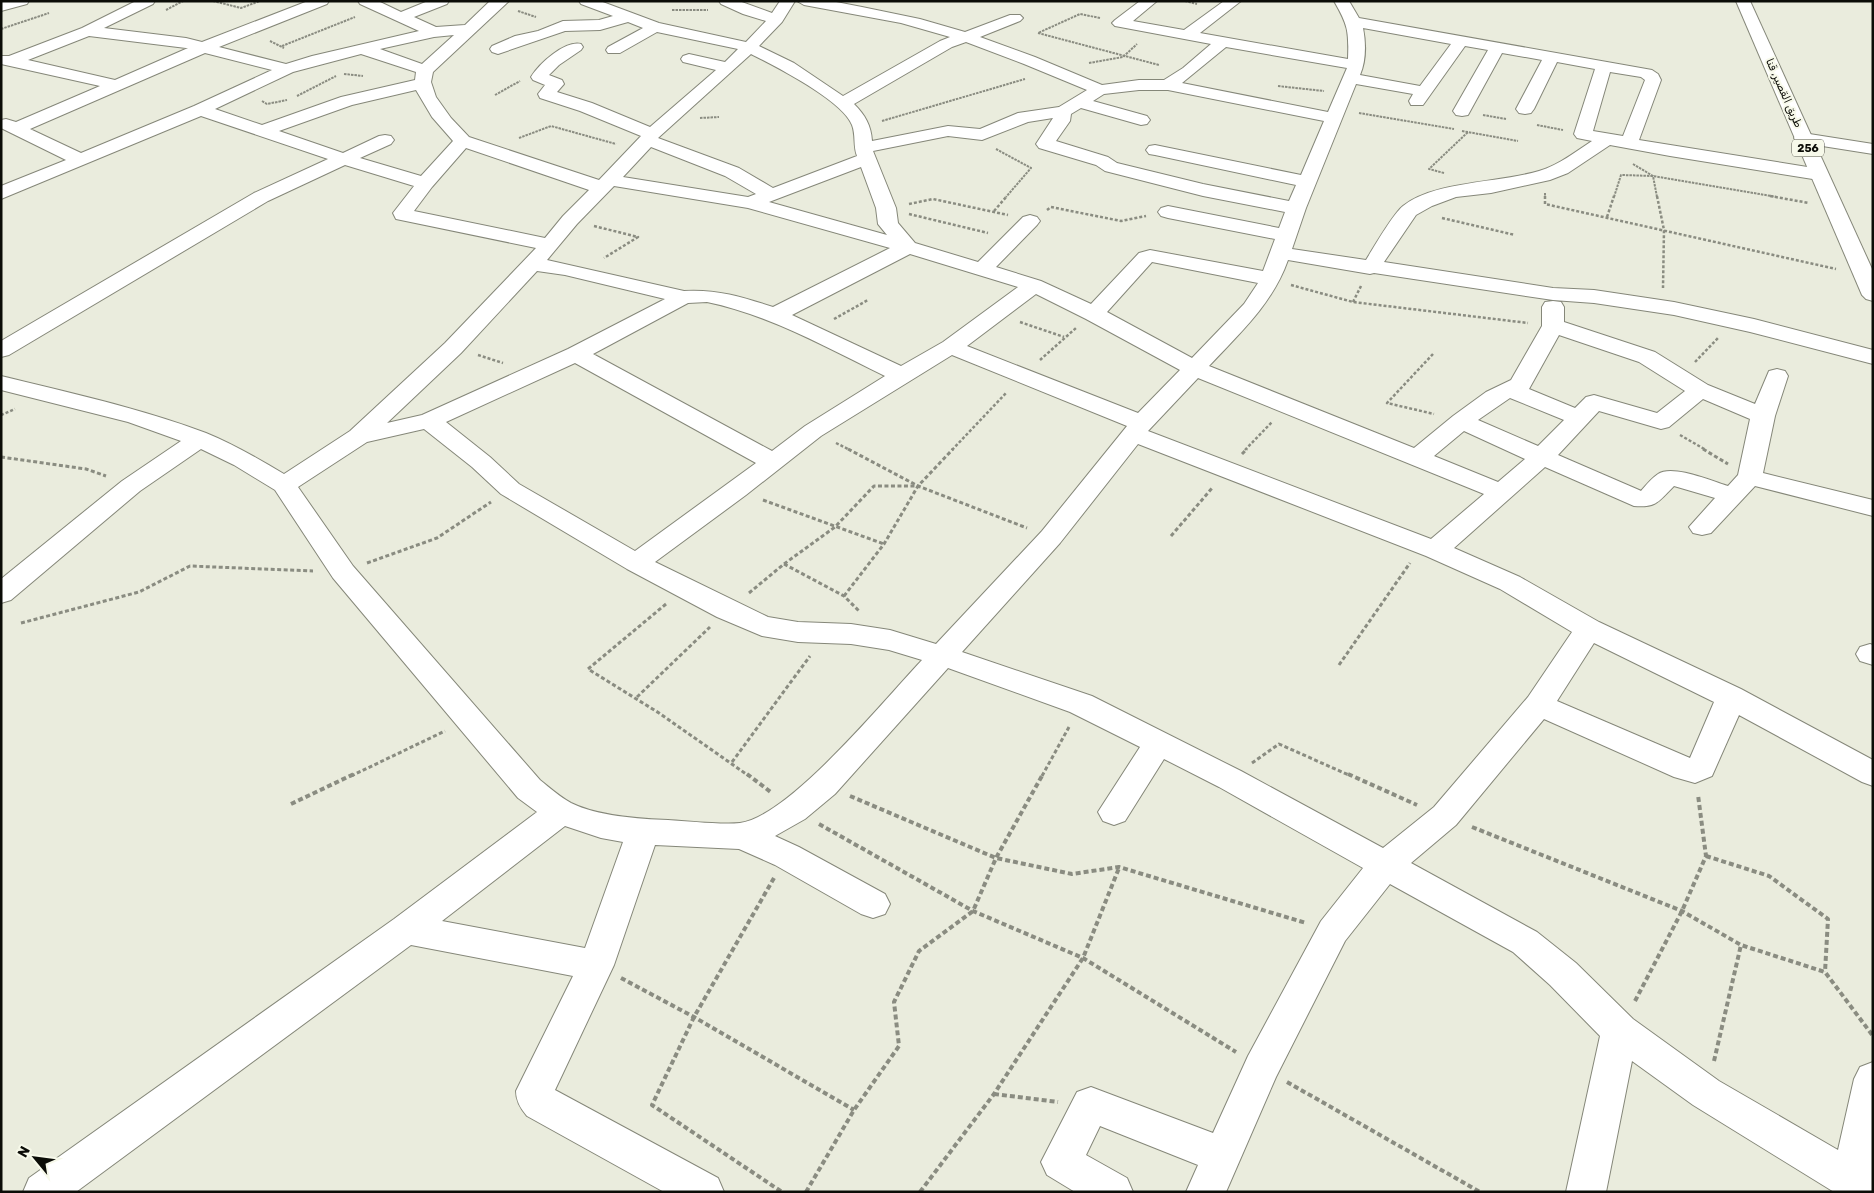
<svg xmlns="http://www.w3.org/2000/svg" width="1874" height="1193" viewBox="0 0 1874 1193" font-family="Rubik,Vazirmatn,sans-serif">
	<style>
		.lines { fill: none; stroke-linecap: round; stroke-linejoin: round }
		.minor-casing { stroke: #858779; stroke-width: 2 }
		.highway-casing { stroke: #858779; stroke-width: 2 }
		.path-far3 { stroke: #8a8c81; stroke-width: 2; stroke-dasharray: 2.5 1; stroke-linecap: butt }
		.path-far2 { stroke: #8a8c81; stroke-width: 2.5; stroke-dasharray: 3 2; stroke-linecap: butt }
		.path-far1 { stroke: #8a8c81; stroke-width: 3; stroke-dasharray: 4 2.5; stroke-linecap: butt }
		.path { stroke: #8a8c81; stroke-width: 4; stroke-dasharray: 5 3; stroke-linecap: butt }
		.minor { fill: #fff; fill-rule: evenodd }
		.highway { fill: #fff; fill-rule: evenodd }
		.labels { text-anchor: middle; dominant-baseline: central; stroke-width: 4; stroke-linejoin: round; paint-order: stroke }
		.far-street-label { font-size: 11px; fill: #0b0c07; stroke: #f7f9ea }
		.shield { fill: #f7f9ea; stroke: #52534b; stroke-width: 1 }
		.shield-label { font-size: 11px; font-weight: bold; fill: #0b0c07 }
	</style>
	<rect width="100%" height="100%" fill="#eaecdd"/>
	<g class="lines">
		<g class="minor-casing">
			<g id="minor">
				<polygon points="5,1 29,1 27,4 1,11 1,2"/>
				<path d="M136,1H155L153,4L104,28L186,38L202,42L308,1H329L327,4L219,47L286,64L312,56L419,31L360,4L358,1H378L401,12L428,1H449L447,4L414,17L436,27L465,25L490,1H509L433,72L431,82L436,97L451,118L469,137L599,180L641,136L580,111L540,98L538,94L545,85L533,80L531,77C539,64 565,40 581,44L583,47L581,50L559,65L549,75L562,80L564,84L557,92L592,103L650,127L716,70L683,62L681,59L683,56L689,54L725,62L738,49L657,32L620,53H608L606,50L608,47L643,28L628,22L600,30L565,31L498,54L492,52L490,49L492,46L515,36L538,31L563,21L599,20L613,16L581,4L579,1H600L659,23L746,42L766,21L743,14L721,4L719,1H739L772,13L780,1H795L782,22L759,46L794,63L843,96L940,41L950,37L901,23L804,5L797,1H831L862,7L920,19L965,32L1010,15H1020L1023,18L1020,21L980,37L1035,57L1102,85L1139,80H1164L1183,68L1211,44L1115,26L1112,23L1115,20L1140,1H1157L1133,21L1184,30L1224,1H1241L1200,33L1348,59C1349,31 1348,25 1334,1H1349L1359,18L1652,70L1658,74L1661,80L1639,140L1826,170L1828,174L1826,178L1819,180L1670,156L1610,145L1568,173L1550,180L1491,193L1456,197L1432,206L1416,215L1384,262L1553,288L1594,290L1674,302L1754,319L1873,350V364L1750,332L1674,315L1594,303L1553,300L1374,273L1370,274L1288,260C1273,303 1240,333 1209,366L1414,448L1453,416L1486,392L1511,380L1542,326V307L1545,302L1553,301L1561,302L1564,307V322L1655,352L1708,385L1755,404L1769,371L1777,369L1785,371L1788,376L1775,416L1763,473L1873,500V516L1755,486L1711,533L1702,535L1693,533L1689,527L1715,498L1674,486C1659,501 1657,508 1634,506L1545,467L1454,548L1520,577L1599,622L1741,689L1873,760V786L1862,782L1739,715L1712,776L1695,783L1674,777L1544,719L1456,825L1411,863L1537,932L1576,963L1633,1019L1719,1081L1838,1150L1854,1079L1860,1067L1873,1062V1192H1834L1693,1105L1632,1061L1606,1192H1566L1600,1036L1550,985L1513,952L1390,884L1345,941L1276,1077L1226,1192H1186L1198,1165L1100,1126L1086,1155L1127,1178L1133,1192H1075L1047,1175L1041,1162L1077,1092L1091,1087L1213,1133L1248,1056L1321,921L1363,868L1219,787L1164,759L1125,821L1114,825L1103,821L1098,812L1140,747L1070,712L948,668L835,794L805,819L775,836L799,847L885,894L890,904L885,914L873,918L861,914L775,865L739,849L655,845L614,965L555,1090L718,1178L724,1192H664L527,1116C521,1109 516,1101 516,1091L573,976L411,945L76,1192H23L29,1178L394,919L537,812L518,798L333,578L275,490L234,465L201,449L140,491L11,600L1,603V579L122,481L181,441L128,422L1,390V376C70,393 140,408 206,433C233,444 259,459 284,474L350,431L445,343L536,248L396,219L393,213L414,186L345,165L268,201L9,355L1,357V341L254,193L328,159L201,116L1,199V186L66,160L1,128V120L6,119L16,122L100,86L1,64V56H9L82,28ZM1363,28L1451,44L1420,86L1360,75C1366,61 1366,43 1363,28ZM454,35L422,64L380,49L434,37ZM89,36L186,48H188L115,80L28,60ZM966,42L1024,64L1087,90L1059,107L1018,113L980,129L948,126L872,141C871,125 865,115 854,104L952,47ZM1465,46L1488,50L1453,111L1456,115L1462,116L1468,115L1502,53L1542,60L1516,109L1519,113L1525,114L1531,113L1534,109L1557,62L1595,69L1574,134L1577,138L1592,141C1575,152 1559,165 1539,171C1500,183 1434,181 1403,206C1393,214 1374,247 1366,260L1292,249L1306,208L1356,84L1413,94L1409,101L1411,105H1423ZM1226,47L1347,68L1328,112L1182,83ZM205,53L272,70L194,106L81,153L30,129ZM361,54L416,72L415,80L341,97L262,125L215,109L293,72ZM751,54C775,66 843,101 852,125C856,135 853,146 857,156L773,188L739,168L658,138ZM1610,72L1641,77L1645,80L1623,136L1593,131ZM416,90L432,117L453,141L421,176L360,158L391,144L394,140L391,136L385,135L379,136L343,153L279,131L352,105ZM1139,90H1168L1324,121L1301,175L1155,145L1149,146L1146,150L1149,154L1155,155L1296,185L1289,201L1203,184L1117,163L1108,157L1056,141L1070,121L1071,114L1081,108L1141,125L1147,124L1150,120L1147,116L1093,101L1104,94ZM1053,118L1036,144L1039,148L1096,165L1105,171L1203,196L1285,212L1279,228L1168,206L1161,208L1158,212L1161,216L1168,218L1275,239L1263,271L1150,250L1139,253L1091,304L1041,281L996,267L1037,225L1040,221L1037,217L1030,215L1023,217L978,262L915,243L898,223L896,208L873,151L948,136L982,140L1028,122ZM651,147L725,176L756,194L748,197L623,177ZM466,148L589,190L563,216L545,238L414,211L432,187ZM861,167L876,208L878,224L887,235L769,202ZM614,186L748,208L890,248L773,307C742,297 717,289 684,291L547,260L577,224ZM910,254L1018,287L943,342L901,366L792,315ZM1152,262L1258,283L1244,304L1192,358L1107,312ZM537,271L565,275L665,299L568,349L422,415L387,423L461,353ZM1036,294L1086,319L1180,370L1138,413L967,346ZM707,302C770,315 827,348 885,376L805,426L772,451L593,354L688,303ZM1559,335L1639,362L1685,391L1657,413L1594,395L1586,397L1575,408L1529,389ZM952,355L1127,426L1042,531L936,644L890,630L851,624L798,622L768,617L655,562L746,495L821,436ZM575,363L756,463L635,551L519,484L490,457L446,422ZM1198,378L1484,494L1431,539L1148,431ZM1510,398L1564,420L1538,446L1478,420ZM1703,399L1750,419L1738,475L1728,486C1712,481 1672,464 1658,474C1652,478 1646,485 1641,491L1639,490L1558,455L1599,411L1661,429L1669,427ZM424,429L472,467L501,494L627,569L717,617L762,636L798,642L851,644L889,650L922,660C886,698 789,817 740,823C721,825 688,821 668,820C638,819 597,816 571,803C560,797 550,788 540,780L353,566L298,487L367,442ZM1464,431L1525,459L1498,482L1434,456ZM1138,444L1426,556L1500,589L1572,632L1528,697L1434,807L1383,848L1241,771L1092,696L962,652L1060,543ZM1594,643L1714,702L1690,758L1557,701ZM565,826L601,838L623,842L585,948L442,921Z"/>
				<polygon points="1803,133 1873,144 1873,154 1797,142 1794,138 1797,134"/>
				<polygon points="1870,644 1873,645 1873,665 1860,661 1856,654 1860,647"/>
			</g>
		</g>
		<g class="highway-casing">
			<polygon id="highway" points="1736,1 1750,1 1873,271 1873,301 1866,299 1862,295"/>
		</g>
		<g class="path-far3">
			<polyline points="213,1 241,8 260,1"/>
			<polyline points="1185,1 1197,4"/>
			<polyline points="166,10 183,1"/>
			<polyline points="672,10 708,10"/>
			<polyline points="518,11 536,17"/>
			<polyline points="1100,18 1080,14 1038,33 1159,65"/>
			<polyline points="1,29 49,13"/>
			<polyline points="270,41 284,48"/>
			<polyline points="282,46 355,17"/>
			<polyline points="1089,63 1123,57 1137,44"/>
			<polyline points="344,74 363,76"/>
			<polyline points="1278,86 1324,91"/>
			<polyline points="495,95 520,81"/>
			<polyline points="297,96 336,76"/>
			<polyline points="262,101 267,104 287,100"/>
			<polyline points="1359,113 1454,129"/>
			<polyline points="1483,115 1506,119"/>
			<polyline points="700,118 719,117"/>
			<polyline points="882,121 1025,79"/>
			<polyline points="1537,125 1563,130"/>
			<polyline points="1462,131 1518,141"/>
			<polyline points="519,138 551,126 616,144"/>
			<polyline points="996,149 1031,168 1006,197"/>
			<polyline points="1633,164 1653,176 1657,197"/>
			<polyline points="1444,173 1429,169 1468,132"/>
			<polyline points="1545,193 1545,197"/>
			<polyline points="1614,197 1621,175 1653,176 1777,197"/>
		</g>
		<g class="path-far2">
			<polyline points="1545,196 1545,204 1836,269"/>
			<polyline points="1657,196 1664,230 1663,288"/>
			<polyline points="1770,196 1809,203"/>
			<polyline points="909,204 933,199 1008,215"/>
			<polyline points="1047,210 1051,207 1121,221 1146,216"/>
			<polyline points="994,211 1007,196"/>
			<polyline points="909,214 988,233"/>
			<polyline points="1607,217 1614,196"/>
			<polyline points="1442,218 1515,235"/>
			<polyline points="594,226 638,237 604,258"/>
			<polyline points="1291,285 1353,302 1528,323"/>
			<polyline points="1353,302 1361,286"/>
			<polyline points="834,319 868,300"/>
			<polyline points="1020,322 1064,337"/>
			<polyline points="1433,354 1387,403 1434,414"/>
			<polyline points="478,355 503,363"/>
			<polyline points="1040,360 1076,328"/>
			<polyline points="1695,362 1718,338"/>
			<polyline points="1,415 15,409"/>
			<polyline points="1680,435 1706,450"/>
			<polyline points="836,443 850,450"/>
			<polyline points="952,450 1007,392"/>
			<polyline points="1245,450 1272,422"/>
		</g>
		<g class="path-far1">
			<polyline points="848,449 918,486 1027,528"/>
			<polyline points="1703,449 1728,464"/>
			<polyline points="1242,454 1247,449"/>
			<polyline points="1,457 86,469 106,476"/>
			<polyline points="763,500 884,544"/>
			<polyline points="1171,536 1213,487"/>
			<polyline points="367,563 437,538 491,502"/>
			<polyline points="784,564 844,596 859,611"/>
			<polyline points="749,593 784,564 835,527 874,486 917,486"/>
			<polyline points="844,596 884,544 918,486 953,449"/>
			<polyline points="666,604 588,669 659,713 749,776"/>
			<polyline points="21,623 139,592 190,566 313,571"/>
			<polyline points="1339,665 1410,563"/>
			<polyline points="637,697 710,627"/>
			<polyline points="732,762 810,656"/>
			<polyline points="1252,763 1279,744 1351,776"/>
			<polyline points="351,776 445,731"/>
			<polyline points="1042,776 1069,727"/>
		</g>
		<g class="path">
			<polyline points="747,774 772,793"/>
			<polyline points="1348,774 1417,805"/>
			<polyline points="850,796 996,858 1072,874 1119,867 1306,923"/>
			<polyline points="291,804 354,774"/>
			<polyline points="819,824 973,911 1083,958 1236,1052"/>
			<polyline points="1472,827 1682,911 1741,945 1825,972 1873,1036"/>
			<polyline points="1706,856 1769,876 1828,919 1825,972"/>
			<polyline points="774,878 694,1017 652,1105 782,1192"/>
			<polyline points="621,978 694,1017 854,1110"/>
			<polyline points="1635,1001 1682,911 1706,856 1698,795"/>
			<polyline points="1714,1061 1741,945"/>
			<polyline points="1287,1082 1480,1192"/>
			<polyline points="994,1094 1058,1102"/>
			<polyline points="806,1192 854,1110 899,1046 894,1002 919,951 973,911 996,858 1043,774"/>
			<polyline points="920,1192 994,1094 1083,958 1119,868"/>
		</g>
		<use href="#minor" class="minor"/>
		<use href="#highway" class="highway"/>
	</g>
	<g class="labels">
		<g class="far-street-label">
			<text transform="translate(1784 93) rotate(66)">طريق القصير, قنا</text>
		</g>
		<rect class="shield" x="1792" y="139.5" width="32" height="17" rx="4"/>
		<g class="shield-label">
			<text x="1808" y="148">256</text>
		</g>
	</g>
	<rect width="1874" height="1193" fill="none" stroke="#0b0c07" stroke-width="5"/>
	<g transform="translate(35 1158) rotate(299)" stroke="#f7f9ea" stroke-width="4" paint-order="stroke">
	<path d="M0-4L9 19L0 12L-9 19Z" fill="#0b0c07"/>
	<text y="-8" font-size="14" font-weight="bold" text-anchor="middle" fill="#0b0c07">N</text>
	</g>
</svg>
